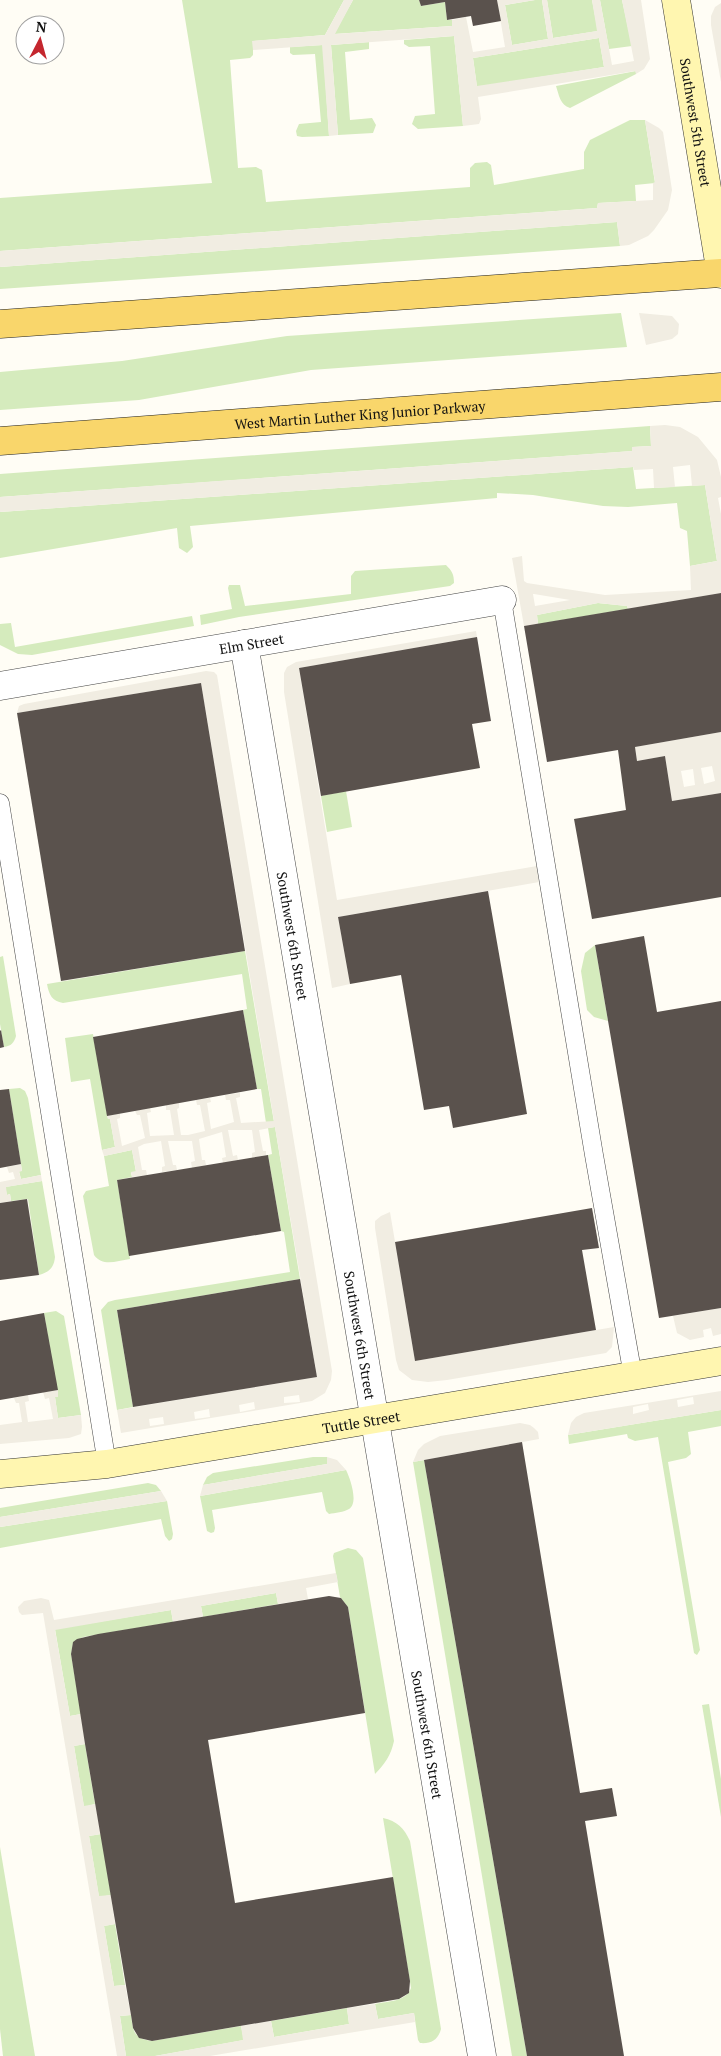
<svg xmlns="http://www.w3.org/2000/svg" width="721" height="2056" viewBox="0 0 721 2056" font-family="'PT Serif',serif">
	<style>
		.green { fill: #d5ebbd }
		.plaza { fill: #f1ede2; fill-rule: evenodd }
		.building { fill: #5a524d }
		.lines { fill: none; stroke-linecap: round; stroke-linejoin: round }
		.lane-casing { stroke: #444; stroke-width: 19 }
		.street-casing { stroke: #444; stroke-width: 29 }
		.secondary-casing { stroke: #333; stroke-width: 29 }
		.primary-casing { stroke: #222; stroke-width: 29 }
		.lane { stroke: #fff; stroke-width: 18 }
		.street { stroke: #fff; stroke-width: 28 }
		.secondary { stroke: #fff6b0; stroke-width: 28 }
		.primary { stroke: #f9d66b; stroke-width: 28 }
		.labels { text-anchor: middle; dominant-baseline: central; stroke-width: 5; stroke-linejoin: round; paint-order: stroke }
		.street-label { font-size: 14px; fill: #111; stroke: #fff }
	</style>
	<rect width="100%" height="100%" fill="#fffdf5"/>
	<g class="green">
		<polygon points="182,0 344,0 325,35 253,41 253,55 250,58 230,60 238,168 256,167 262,170 266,202 470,187 470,168 475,163 487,162 491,165 494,185 584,169 584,152 590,140 630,120 645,120 655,183 635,185 636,201 598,203 597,208 0,251 0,198 212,183"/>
		<polygon points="353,0 419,0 421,6 445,2 447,20 452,20 452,26 334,34"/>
		<polygon points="535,0 542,0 548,39 512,45 505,5"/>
		<polygon points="547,0 592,0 598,31 553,38"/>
		<polygon points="600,0 622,0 632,46 609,49"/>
		<polygon points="454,36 463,126 418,129 412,124 415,116 435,114 430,46 409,47 404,44 404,40"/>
		<polygon points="599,38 604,67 477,87 473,58"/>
		<polygon points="369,42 369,49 345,52 350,120 372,118 376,125 373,133 338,135 331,45"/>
		<polygon points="323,45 329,136 302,137 297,136 296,131 299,124 321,122 315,54 293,55 290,53 290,47"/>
		<path d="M636,71V74L570,108C560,105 559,95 556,86Z"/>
		<polygon points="617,222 620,246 0,289 0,267"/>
		<polygon points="621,313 627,347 311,370 139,400 0,410 0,372 122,361 287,336"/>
		<polygon points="650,426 651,446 633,447 633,451 0,497 0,474"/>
		<polygon points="633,467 636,489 705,485 717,561 690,566 687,531 680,528 677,503 628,507 603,506 533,495 497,493 497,498 190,526 193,547 187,553 179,548 177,528 0,558 0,512"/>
		<path d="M446,565C452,571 454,574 454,583L450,586L239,617L201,625L200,615L232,609L228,588L229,585H240L245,606L351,594V576L355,571Z"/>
		<polygon points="598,603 627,606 628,609 538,624 537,615"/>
		<polygon points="192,616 194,626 32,655 18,654 0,645 0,624 11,623 15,647"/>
		<polygon points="346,791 352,827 327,832 321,796"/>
		<polygon points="595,945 608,1021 594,1017 587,1010 581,971 585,953"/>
		<path d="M245,951L274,1122L266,1123L261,1089H257L243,1010L247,1009L242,974L63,1003C52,1001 49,995 47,984Z"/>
		<path d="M3,956L16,1036C14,1043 11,1046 4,1047L0,1024V957Z"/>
		<polygon points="93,1034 108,1119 110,1119 115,1147 102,1150 90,1079 71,1082 65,1038"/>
		<polygon points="20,1088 25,1091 28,1098 41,1175 21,1179 19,1171 22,1171 9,1089"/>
		<polygon points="275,1127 300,1279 117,1310 133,1407 117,1410 101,1310 108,1302 115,1300 290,1272 284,1232 281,1231 268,1155 272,1154 268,1128"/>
		<path d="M132,1150L136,1172L131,1173L132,1177L117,1180L130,1259C116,1261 103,1267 94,1255L83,1196L86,1191L109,1186L104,1156Z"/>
		<path d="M42,1181L55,1257C54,1267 50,1272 39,1275L28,1199L11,1201L10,1194L7,1195L5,1187Z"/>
		<polygon points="56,1311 64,1316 81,1415 58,1418 55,1397 58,1396 44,1313"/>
		<polygon points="721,1410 721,1426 688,1432 691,1454 686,1458 668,1462 700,1650 697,1655 694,1653 658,1437 635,1441 628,1438 627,1434 569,1444 568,1435"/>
		<polygon points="313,1457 327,1457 327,1464 203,1485 207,1477 213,1473"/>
		<polygon points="424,1460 527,2056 512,2056 413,1462"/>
		<path d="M346,1470C350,1478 359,1503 349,1509C344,1512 335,1513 329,1514L326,1511L322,1492L212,1510L215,1528L214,1532L211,1533L207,1531L200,1496Z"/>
		<polygon points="148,1483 156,1485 161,1491 0,1517 0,1508"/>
		<polygon points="167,1501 173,1534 172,1539 169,1541 165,1536 161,1519 0,1548 0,1527"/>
		<path d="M348,1548L356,1550L363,1558L394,1741C391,1755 385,1764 375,1774L348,1607L340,1597L333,1556L334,1553Z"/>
		<polygon points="276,1593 278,1604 203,1617 201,1606"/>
		<polygon points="171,1610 173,1622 83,1637 73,1643 71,1654 81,1714 70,1716 55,1629"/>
		<polygon points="709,1704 721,1779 721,1817 702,1705"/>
		<polygon points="85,1744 95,1804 84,1807 74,1746"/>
		<path d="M383,1818C397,1821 404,1828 410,1841L441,2029C438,2040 431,2044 420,2043L418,2040L414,2013L378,2019L375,2004C388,2001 406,2002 411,1988Z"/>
		<polygon points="101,1834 111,1895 99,1897 89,1836"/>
		<polygon points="0,1847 35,2056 3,2056 0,2029"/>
		<polygon points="115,1924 125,1985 114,1986 104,1926"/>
		<polygon points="347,2008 349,2024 274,2037 271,2021"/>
		<path d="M131,2015C133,2030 133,2039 152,2041L241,2026L244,2040L155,2056H126L120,2016Z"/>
	</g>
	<g class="plaza">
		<path d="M344,0H353L335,34L452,26V20L466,17L473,52L505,47L497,0H535L505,5L512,45L548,39L542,0H547L553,38L597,31L592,0H600L612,65L634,61L622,0H641L650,59L644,69L636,74L635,71L478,97L481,119L479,124L463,126L454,36L331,45L338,135L329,136L322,45L253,50L252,41L325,35ZM599,38L604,67L477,86L473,58Z"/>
		<polygon points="721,3 721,82 711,25 711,16 715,7"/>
		<polygon points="645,120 659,128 663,132 672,190 668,210 654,230 648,236 629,245 620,246 617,222 0,267 0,251 597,208 598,203 653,200 653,183 655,182"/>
		<polygon points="639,313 672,316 679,324 678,334 672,339 646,345"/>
		<path d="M665,425L680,427L698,437L717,460L721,477V497L718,498L721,514V593L628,609L627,606L598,603L537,615L538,624L524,626L512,558L522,556L524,581L527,583L605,595L691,590L690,566L717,561L705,485L692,486L690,465L673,467L675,487L654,488L653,469L634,470L633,467L0,512V497L632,451V447L651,446L650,426ZM533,594H534L570,600L535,606Z"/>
		<polygon points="476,631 477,637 299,668 337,900 537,866 539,882 338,917 350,984 332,988 284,692 284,673 287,667 296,662"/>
		<path d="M206,671L214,672L217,675L316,1275L332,1371L331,1380L325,1393L312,1401L121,1433L117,1410L317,1377L275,1127L259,1130L263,1151H266V1155L252,1158V1153L255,1152L252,1130H228L233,1156L237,1155L238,1160L223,1163L222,1158L226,1157L222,1132L199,1139L202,1160H205L206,1165L192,1168L191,1162L195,1161L192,1141H168L173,1165H176L177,1170L162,1172V1167L165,1166L161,1141L144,1144L138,1147L142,1170H146L147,1175L132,1177L131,1172L136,1171L132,1150L104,1156L102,1150L115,1147L110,1119H108L107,1116L120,1113V1118L117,1119L122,1146L145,1138L140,1115H137L135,1111L150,1108L151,1112L147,1113L150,1136L174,1135L170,1110H166V1105L179,1103V1108L177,1109L181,1135H188L205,1131L200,1105H197L196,1100L210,1098L211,1102L207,1103L211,1129L234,1122L230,1100H226L225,1095L240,1093V1097L236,1098L241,1123L274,1121L201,683L17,713L19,706L24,704ZM299,1395L300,1402L284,1403V1397ZM254,1402L255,1409L240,1412L239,1405ZM209,1409L210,1417L195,1419L194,1412ZM163,1417L164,1424L150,1426L149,1419Z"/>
		<path d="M721,732V793L672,801L665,756L637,761L635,747ZM712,766L715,781L704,784L701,768ZM693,769L695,785L684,787L681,771Z"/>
		<polygon points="21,1164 22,1171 19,1172 21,1179 41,1175 42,1181 6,1187 7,1195 10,1194 11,1201 0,1203 0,1182 15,1179 13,1172 9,1173 7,1167"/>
		<polygon points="390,1212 415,1361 614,1327 612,1347 606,1353 447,1380 428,1382 412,1380 399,1370 396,1360 375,1228 375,1221 381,1216"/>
		<polygon points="721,1308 721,1334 713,1336 711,1328 703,1330 704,1337 690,1340 677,1333 673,1316"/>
		<polygon points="58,1390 58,1397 55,1397 58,1418 81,1415 82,1427 81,1434 69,1438 0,1444 0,1425 22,1422 19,1403 16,1403 14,1398 28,1395 29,1401 25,1402 28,1422 53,1419 49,1398 45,1399 43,1392"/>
		<path d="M721,1391V1410L568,1435L571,1423L576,1417L584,1413ZM693,1397L694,1404L678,1407L677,1400ZM648,1404L649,1410L633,1414V1407Z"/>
		<polygon points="520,1423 530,1425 534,1428 538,1432 539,1439 413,1462 418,1450 424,1444 440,1436"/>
		<polygon points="327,1457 337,1460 346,1470 200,1496 203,1485 327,1464"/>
		<polygon points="161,1491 167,1501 0,1527 0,1517"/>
		<polygon points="336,1573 338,1582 306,1588 308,1599 278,1604 276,1593 201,1606 203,1617 173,1622 171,1610 55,1630 70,1716 81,1714 85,1744 74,1746 84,1806 95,1804 101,1834 89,1836 99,1896 111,1895 115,1924 104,1926 114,1986 125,1985 131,2015 120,2016 126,2056 117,2056 43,1613 22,1615 19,1612 18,1607 24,1601 41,1598 49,1600 54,1620"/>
		<polygon points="375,2004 378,2019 414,2013 415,2022 210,2056 155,2056 243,2040 241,2026 271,2021 274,2037 349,2024 347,2008"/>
	</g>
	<g class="building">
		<polygon points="419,0 497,0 501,21 473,26 471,16 447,20 445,2 421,6"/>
		<polygon points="721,593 721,732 635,747 637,761 665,756 672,801 721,793 721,897 592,919 574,819 626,810 618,750 547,762 524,626"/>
		<polygon points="477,637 491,721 472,724 480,768 321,796 299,668"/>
		<polygon points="201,683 245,951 61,981 17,713"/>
		<polygon points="488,891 527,1114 453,1128 449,1106 424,1110 401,975 350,984 338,917"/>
		<polygon points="644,936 657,1012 721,1001 721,1308 659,1318 595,945"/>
		<polygon points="243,1010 257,1089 107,1116 93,1037"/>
		<polygon points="1,1030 4,1047 0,1048 0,1031"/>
		<polygon points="9,1089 21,1164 0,1168 0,1090"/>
		<polygon points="268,1155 281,1231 129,1256 117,1180"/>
		<polygon points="27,1199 39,1275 0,1280 0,1203"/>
		<polygon points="592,1208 599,1248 582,1250 596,1330 415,1361 395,1242"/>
		<polygon points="300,1279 317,1377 133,1407 117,1310"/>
		<polygon points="44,1313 58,1390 0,1400 0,1321"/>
		<polygon points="522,1442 580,1793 612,1788 617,1816 585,1821 624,2056 527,2056 424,1460"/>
		<polygon points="329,1596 341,1598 348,1607 365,1713 208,1740 235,1903 393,1877 410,1981 409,1993 399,1999 152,2041 139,2038 133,2028 131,2015 85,1744 71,1654 73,1642 77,1639 98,1634"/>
	</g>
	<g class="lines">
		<g class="lane-casing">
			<g id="lane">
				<polyline points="502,600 594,1155 633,1376"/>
				<polyline points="0,803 107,1464"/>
			</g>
		</g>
		<g class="street-casing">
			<g id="street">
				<path id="s1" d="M244,644L482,2056"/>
				<path id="s2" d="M0,686L502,600"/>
			</g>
		</g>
		<g class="secondary-casing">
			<g id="secondary">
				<path id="s3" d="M676,0L721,274"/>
				<path id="s4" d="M0,1474L107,1464L721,1361"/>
			</g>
		</g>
		<g class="primary-casing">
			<g id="primary">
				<polyline points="0,324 721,273"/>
				<path id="s5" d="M0,441L721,387"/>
			</g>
		</g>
		<use href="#lane" class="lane"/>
		<use href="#street" class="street"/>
		<use href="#secondary" class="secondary"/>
		<use href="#primary" class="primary"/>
	</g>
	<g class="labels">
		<g class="street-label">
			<text stroke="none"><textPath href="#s3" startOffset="124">Southwest 5th Street</textPath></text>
			<text stroke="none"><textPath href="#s5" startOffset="361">West Martin Luther King Junior Parkway</textPath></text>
			<text stroke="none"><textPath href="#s2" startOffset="255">Elm Street</textPath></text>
			<text stroke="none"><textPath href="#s1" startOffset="296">Southwest 6th Street</textPath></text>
			<text stroke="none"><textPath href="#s1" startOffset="701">Southwest 6th Street</textPath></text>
			<text stroke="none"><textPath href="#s4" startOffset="365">Tuttle Street</textPath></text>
			<text stroke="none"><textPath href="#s1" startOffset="1106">Southwest 6th Street</textPath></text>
		</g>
	</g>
	<g transform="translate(40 40) rotate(6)"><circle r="24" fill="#ffffff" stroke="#a0a0a0"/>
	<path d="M0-4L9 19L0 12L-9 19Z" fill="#c4262e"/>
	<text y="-8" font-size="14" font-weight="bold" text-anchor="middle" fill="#111111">N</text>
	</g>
</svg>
